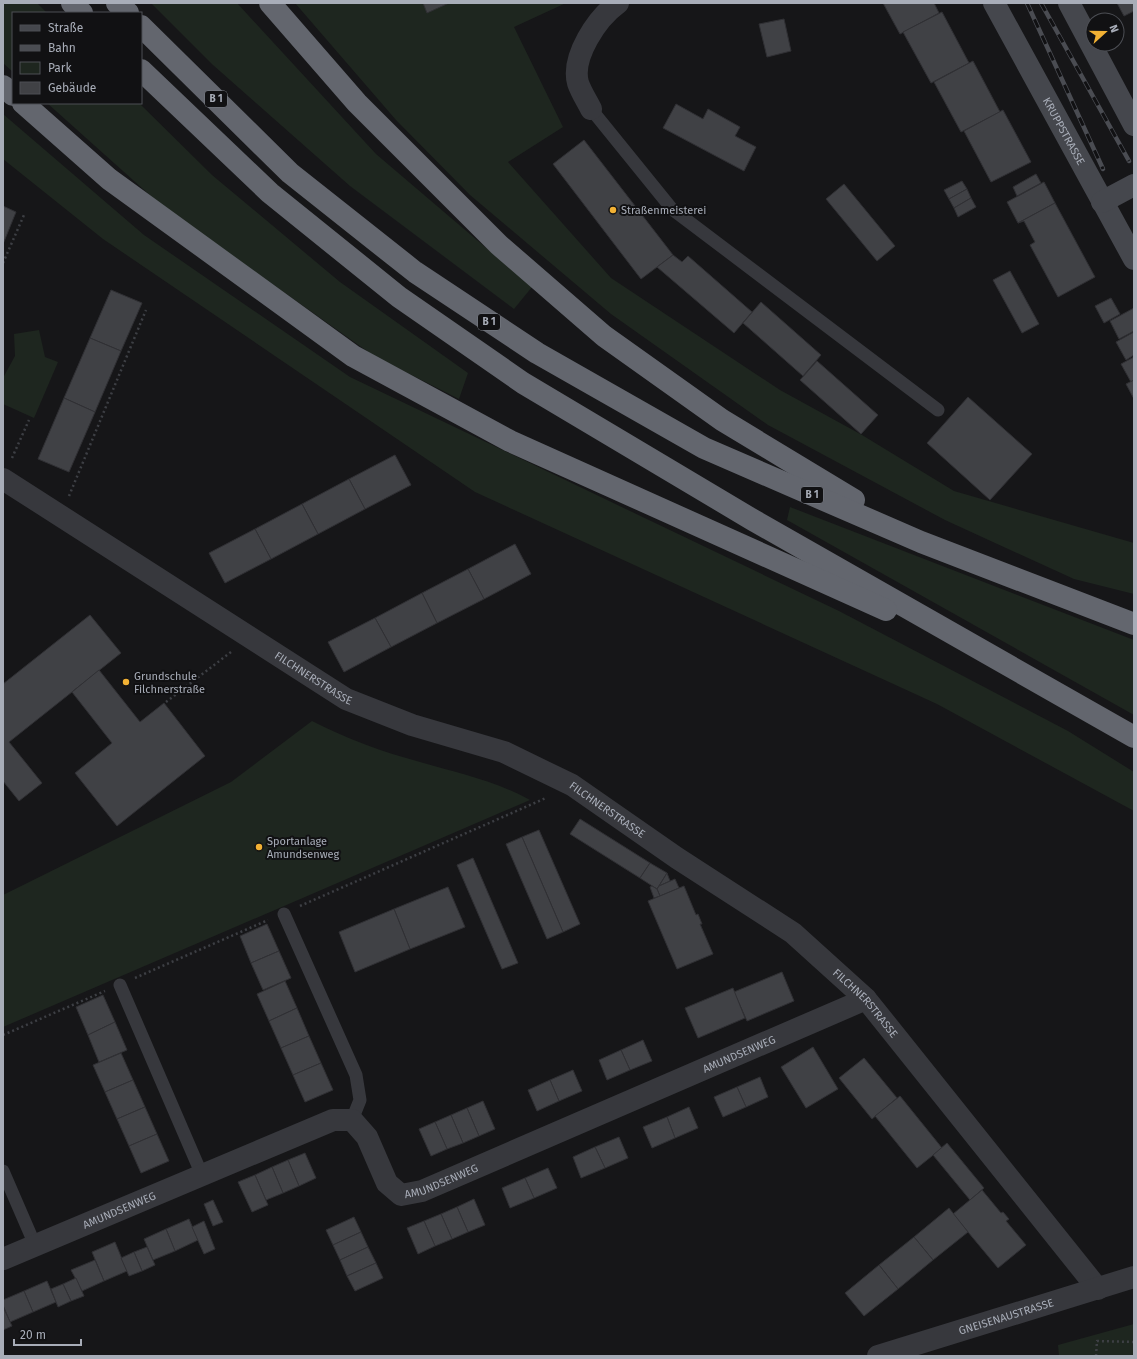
<svg xmlns="http://www.w3.org/2000/svg" width="1137" height="1359" viewBox="0 0 1137 1359" font-family="'Fira Sans',sans-serif">
	<style>
		.green { fill: #1e261f }
		.building { fill: #404145; stroke: #303034 }
		.lines { fill: none; stroke-linecap: round; stroke-linejoin: round }
		.path { stroke: #3d3f44; stroke-width: 2.5; stroke-dasharray: 2 3; stroke-linecap: butt }
		.lane { stroke: #37383d; stroke-width: 13 }
		.street { stroke: #37383d; stroke-width: 22 }
		.secondary { stroke: #45474d; stroke-width: 22 }
		.highway { stroke: #63666e; stroke-width: 22 }
		.rail-casing { stroke: #4a4c52; stroke-width: 4.5 }
		.rail { stroke: #111113; stroke-width: 3; stroke-dasharray: 9; stroke-linecap: butt }
		.poi-dot { fill: #f2b134; stroke: #111113; stroke-width: 1.5 }
		.labels { text-anchor: middle; dominant-baseline: central; stroke-width: 4; stroke-linejoin: round; paint-order: stroke }
		.shield { fill: #111113; stroke: #7b7e86; stroke-width: 1 }
		.shield-label { font-size: 10px; font-weight: bold; fill: #a8adb8 }
		.street-label { font-size: 11px; fill: #a8adb8; stroke: #111113 }
		.poi-label { font-size: 11px; fill: #a8adb8; stroke: #111113; text-anchor: start }
	</style>
	<rect width="100%" height="100%" fill="#161618"/>
	<g class="green">
		<polygon points="3,3 37,3 47,13 13,13 13,72 3,63"/>
		<polygon points="151,3 237,3 376,154 532,287 514,309 350,186 213,65"/>
		<polygon points="295,3 566,3 514,27 563,127 508,162 611,278 780,390 862,435 954,491 1134,543 1134,594 1074,579 945,520 768,425 611,314 470,195 396,120"/>
		<polygon points="47,103 139,103 212,175 340,282 468,373 459,399 374,356 162,206"/>
		<polygon points="3,114 144,235 350,377 839,611 1068,731 1134,772 1134,811 937,704 475,492 103,239 3,159"/>
		<polygon points="39,330 45,357 58,362 34,418 3,404 3,378 15,356 14,334"/>
		<polygon points="790,507 1134,640 1134,715 787,520"/>
		<path d="M312,721C347,739 383,752 420,762C458,773 496,781 530,800L3,1027V895L231,782Z"/>
		<polygon points="1134,1324 1134,1356 1059,1356 1058,1345"/>
	</g>
	<g class="building">
		<polygon points="423,3 449,3 427,13"/>
		<polygon points="883,3 934,3 939,13 900,34"/>
		<polygon points="1117,3 1134,3 1134,11 1124,16"/>
		<polygon points="942,12 969,63 931,83 903,32"/>
		<polygon points="784,19 791,51 767,57 759,24"/>
		<polygon points="973,61 1000,112 961,132 934,82"/>
		<polygon points="676,104 703,119 708,109 740,127 735,136 756,147 744,171 663,128"/>
		<polygon points="1003,110 1031,162 991,182 964,131"/>
		<polygon points="584,140 673,255 641,279 553,164"/>
		<polygon points="1036,174 1041,183 1017,196 1013,187"/>
		<polygon points="962,181 967,189 949,199 944,190"/>
		<polygon points="1044,182 1055,203 1018,223 1007,202"/>
		<polygon points="844,184 895,246 877,261 826,199"/>
		<polygon points="967,189 971,198 954,208 949,199"/>
		<polygon points="971,198 976,207 958,217 954,208"/>
		<polygon points="1055,203 1095,277 1058,297 1030,245 1035,242 1024,221 1018,223"/>
		<polygon points="3,206 16,212 3,244"/>
		<polygon points="673,255 682,262 688,256 752,312 734,333 657,267"/>
		<polygon points="1010,271 1039,324 1022,333 993,280"/>
		<polygon points="111,290 142,303 121,351 90,338"/>
		<polygon points="1111,298 1120,314 1104,323 1095,306"/>
		<polygon points="761,302 821,355 803,376 743,323"/>
		<polygon points="1134,308 1134,331 1119,339 1110,321"/>
		<polygon points="1134,332 1134,355 1126,360 1116,342"/>
		<polygon points="90,338 121,351 95,412 64,398"/>
		<polygon points="1134,357 1134,380 1131,382 1121,364"/>
		<polygon points="817,361 878,415 861,434 800,380"/>
		<polygon points="1134,380 1134,399 1126,384"/>
		<polygon points="968,397 1032,454 990,500 927,443"/>
		<polygon points="64,398 95,412 69,472 38,459"/>
		<polygon points="395,455 411,485 365,509 349,479"/>
		<polygon points="349,479 365,509 318,534 302,504"/>
		<polygon points="302,504 318,534 271,559 255,529"/>
		<polygon points="255,529 271,559 225,583 209,553"/>
		<polygon points="515,544 531,574 484,599 468,569"/>
		<polygon points="468,569 484,599 437,623 422,593"/>
		<polygon points="422,593 437,623 391,647 375,618"/>
		<polygon points="90,615 121,653 9,742 42,783 19,801 3,781 3,684"/>
		<polygon points="375,618 391,647 344,672 328,642"/>
		<polygon points="99,670 140,722 164,703 205,756 117,826 75,773 112,743 72,692"/>
		<polygon points="580,819 650,863 640,878 570,834"/>
		<polygon points="539,830 580,924 563,932 522,837"/>
		<polygon points="522,837 563,932 547,939 506,844"/>
		<polygon points="473,858 518,963 502,969 457,865"/>
		<polygon points="650,863 667,873 657,889 640,878"/>
		<polygon points="667,873 670,881 659,886"/>
		<polygon points="675,879 679,888 660,896 657,889 659,886"/>
		<polygon points="652,886 657,889 660,896 654,898 650,887"/>
		<polygon points="684,886 696,915 698,914 702,924 700,924 713,954 677,969 648,901"/>
		<polygon points="448,887 465,927 410,949 394,909"/>
		<polygon points="394,909 410,949 355,972 339,932"/>
		<polygon points="267,924 279,951 251,963 240,936"/>
		<polygon points="279,951 291,978 263,990 251,963"/>
		<polygon points="782,972 794,1001 747,1021 734,992"/>
		<polygon points="285,981 297,1008 269,1021 257,994"/>
		<polygon points="733,988 745,1018 698,1038 685,1008"/>
		<polygon points="103,995 115,1022 88,1035 76,1007"/>
		<polygon points="297,1008 309,1036 281,1048 269,1021"/>
		<polygon points="115,1022 127,1050 99,1062 88,1035"/>
		<polygon points="309,1036 321,1063 293,1075 281,1048"/>
		<polygon points="643,1040 652,1061 630,1070 621,1050"/>
		<polygon points="813,1047 838,1089 806,1108 781,1067"/>
		<polygon points="621,1050 630,1070 607,1080 599,1060"/>
		<polygon points="121,1053 133,1080 105,1092 93,1065"/>
		<polygon points="864,1058 897,1098 872,1119 839,1078"/>
		<polygon points="321,1063 333,1090 305,1102 293,1075"/>
		<polygon points="573,1070 582,1091 559,1101 550,1080"/>
		<polygon points="760,1077 768,1097 746,1107 737,1087"/>
		<polygon points="133,1080 145,1107 117,1119 105,1092"/>
		<polygon points="550,1080 559,1101 537,1111 528,1090"/>
		<polygon points="737,1087 746,1107 723,1117 714,1097"/>
		<polygon points="900,1096 942,1148 917,1168 875,1116"/>
		<polygon points="483,1101 495,1129 479,1136 467,1108"/>
		<polygon points="145,1107 157,1134 129,1146 117,1119"/>
		<polygon points="689,1107 698,1128 675,1138 667,1117"/>
		<polygon points="467,1108 479,1136 463,1143 451,1115"/>
		<polygon points="451,1115 463,1143 447,1149 435,1122"/>
		<polygon points="667,1117 675,1138 652,1148 643,1127"/>
		<polygon points="435,1122 447,1149 431,1156 419,1129"/>
		<polygon points="157,1134 169,1161 141,1173 129,1146"/>
		<polygon points="619,1137 628,1158 605,1168 595,1147"/>
		<polygon points="947,1143 984,1188 970,1200 933,1155"/>
		<polygon points="595,1147 605,1168 581,1178 573,1157"/>
		<polygon points="305,1153 316,1178 299,1186 288,1160"/>
		<polygon points="288,1160 299,1186 283,1193 272,1167"/>
		<polygon points="272,1167 283,1193 266,1200 255,1175"/>
		<polygon points="548,1168 557,1188 534,1198 525,1178"/>
		<polygon points="255,1175 268,1205 252,1212 238,1182"/>
		<polygon points="525,1178 534,1198 510,1208 502,1188"/>
		<polygon points="982,1190 1001,1213 1003,1212 1009,1219 1006,1221 1026,1245 998,1268 953,1214"/>
		<polygon points="474,1199 485,1225 468,1232 457,1207"/>
		<polygon points="213,1200 223,1222 213,1226 204,1204"/>
		<polygon points="457,1207 468,1232 452,1239 441,1214"/>
		<polygon points="949,1208 968,1232 933,1260 914,1237"/>
		<polygon points="441,1214 452,1239 435,1246 424,1221"/>
		<polygon points="354,1217 361,1232 333,1245 326,1230"/>
		<polygon points="189,1219 198,1240 175,1251 166,1229"/>
		<polygon points="204,1221 215,1249 204,1254 192,1227"/>
		<polygon points="424,1221 435,1246 418,1254 407,1228"/>
		<polygon points="166,1229 175,1251 153,1260 144,1239"/>
		<polygon points="361,1232 368,1247 340,1260 333,1245"/>
		<polygon points="914,1237 933,1260 898,1289 879,1265"/>
		<polygon points="115,1242 127,1271 104,1281 92,1252"/>
		<polygon points="147,1247 155,1265 142,1271 134,1252"/>
		<polygon points="368,1247 376,1263 347,1276 340,1260"/>
		<polygon points="134,1252 142,1271 129,1276 121,1258"/>
		<polygon points="95,1260 104,1281 82,1291 71,1270"/>
		<polygon points="376,1263 383,1278 355,1291 347,1276"/>
		<polygon points="879,1265 898,1289 864,1316 845,1293"/>
		<polygon points="76,1278 84,1296 71,1301 63,1284"/>
		<polygon points="47,1281 56,1302 33,1312 24,1291"/>
		<polygon points="63,1284 71,1301 58,1307 51,1289"/>
		<polygon points="24,1291 33,1312 10,1322 3,1305 3,1300"/>
		<polygon points="3,1309 4,1309 12,1326 3,1330"/>
	</g>
	<g class="lines">
		<g class="path">
			<polyline points="3,263 24,215"/>
			<polyline points="12,458 29,420"/>
			<polyline points="69,496 146,310"/>
			<polyline points="166,702 231,652"/>
			<polyline points="300,906 546,798"/>
			<polyline points="135,978 268,920"/>
			<polyline points="3,1035 105,991"/>
			<polyline points="1096,1356 1097,1341 1134,1342"/>
		</g>
		<g class="lane">
			<polyline points="591,109 672,209 938,410"/>
			<polyline points="284,914 356,1075 360,1100 352,1120"/>
			<polyline points="120,985 202,1175"/>
			<polyline points="3,1171 35,1245"/>
		</g>
		<g class="street">
			<path d="M591,109C587,101 581,92 578,83C571,57 597,18 618,3"/>
			<path id="s1" d="M3,479L346,699L412,725L504,752L572,785L677,858L793,933L866,999L1098,1289"/>
			<path id="s2" d="M3,1259L333,1120H352L367,1137L387,1183L401,1195L422,1191L866,999"/>
			<path id="s3" d="M878,1356L1134,1277"/>
		</g>
		<g class="secondary">
			<path id="s4" d="M994,3L1134,259"/>
			<polyline points="1069,3 1134,125"/>
			<polyline points="1102,202 1134,185"/>
		</g>
		<g class="highway">
			<polyline points="72,3 82,13"/>
			<polyline points="117,3 128,13"/>
			<polyline points="270,3 357,103 499,245 604,336 722,420 854,500"/>
			<polyline points="141,26 290,173 415,272 537,353 704,448 921,542 1134,624"/>
			<polyline points="141,70 270,193 399,297 523,383 753,520 1134,737"/>
			<polyline points="3,86 13,95"/>
			<polyline points="23,103 109,179 353,356 510,441 886,610"/>
		</g>
		<g class="rail-casing">
			<g id="rail">
				<polyline points="1027,3 1103,169"/>
				<polyline points="1041,3 1129,161"/>
			</g>
		</g>
		<use href="#rail" class="rail"/>
	</g>
	<g class="poi-dot">
		<circle cx="613" cy="210" r="4"/>
		<circle cx="126" cy="682" r="4"/>
		<circle cx="259" cy="847" r="4"/>
	</g>
	<g class="labels">
		<g class="shield">
			<rect x="205" y="91" width="22" height="16" rx="3"/>
			<rect x="478" y="314" width="22" height="16" rx="3"/>
			<rect x="801" y="487" width="22" height="16" rx="3"/>
		</g>
		<g class="shield-label">
			<text x="216" y="99">B 1</text>
			<text x="489" y="322">B 1</text>
			<text x="812" y="495">B 1</text>
		</g>
		<g class="street-label">
			<text stroke="none"><textPath href="#s4" startOffset="146">KRUPPSTRASSE</textPath></text>
			<text stroke="none"><textPath href="#s1" startOffset="369">FILCHNERSTRASSE</textPath></text>
			<text stroke="none"><textPath href="#s1" startOffset="693">FILCHNERSTRASSE</textPath></text>
			<text stroke="none"><textPath href="#s1" startOffset="1017">FILCHNERSTRASSE</textPath></text>
			<text stroke="none"><textPath href="#s2" startOffset="835">AMUNDSENWEG</textPath></text>
			<text stroke="none"><textPath href="#s2" startOffset="511">AMUNDSENWEG</textPath></text>
			<text stroke="none"><textPath href="#s2" startOffset="126">AMUNDSENWEG</textPath></text>
			<text stroke="none"><textPath href="#s3" startOffset="134">GNEISENAUSTRASSE</textPath></text>
		</g>
		<g class="poi-label">
			<text x="621" y="210">Straßenmeisterei</text>
			<text x="134" y="676">Grundschule<tspan x="134" dy="13">Filchnerstraße</tspan></text>
			<text x="267" y="841">Sportanlage<tspan x="267" dy="13">Amundsenweg</tspan></text>
		</g>
	</g>
	<rect width="1137" height="1359" fill="none" stroke="#a8adb8" stroke-width="8"/>
	<rect x="12" y="12" width="130" height="92" fill="#111113" stroke="#4d4f55"/>
	<rect x="20" y="25" width="20" height="6" fill="#45474d" stroke="#4d4f55"/>
	<text x="48" y="32" font-size="12" fill="#a8adb8">Straße</text>
	<rect x="20" y="45" width="20" height="6" fill="#4a4c52" stroke="#4d4f55"/>
	<text x="48" y="52" font-size="12" fill="#a8adb8">Bahn</text>
	<rect x="20" y="62" width="20" height="12" fill="#1e261f" stroke="#4d4f55"/>
	<text x="48" y="72" font-size="12" fill="#a8adb8">Park</text>
	<rect x="20" y="82" width="20" height="12" fill="#404145" stroke="#4d4f55"/>
	<text x="48" y="92" font-size="12" fill="#a8adb8">Gebäude</text>
	<g transform="translate(1105 32) rotate(69)"><circle r="19" fill="#111113" stroke="#4d4f55"/>
	<path d="M0-3L7 15L0 10L-7 15Z" fill="#f2b134"/>
	<text y="-6" font-size="11" font-weight="bold" text-anchor="middle" fill="#a8adb8">N</text>
	</g>
	<path d="M14 1339v6h67v-6" fill="none" stroke="#a8adb8" stroke-width="2"/>
	<text x="20" y="1339" font-size="12" fill="#a8adb8" stroke="#111113" stroke-width="3" paint-order="stroke">20 m</text>
</svg>
